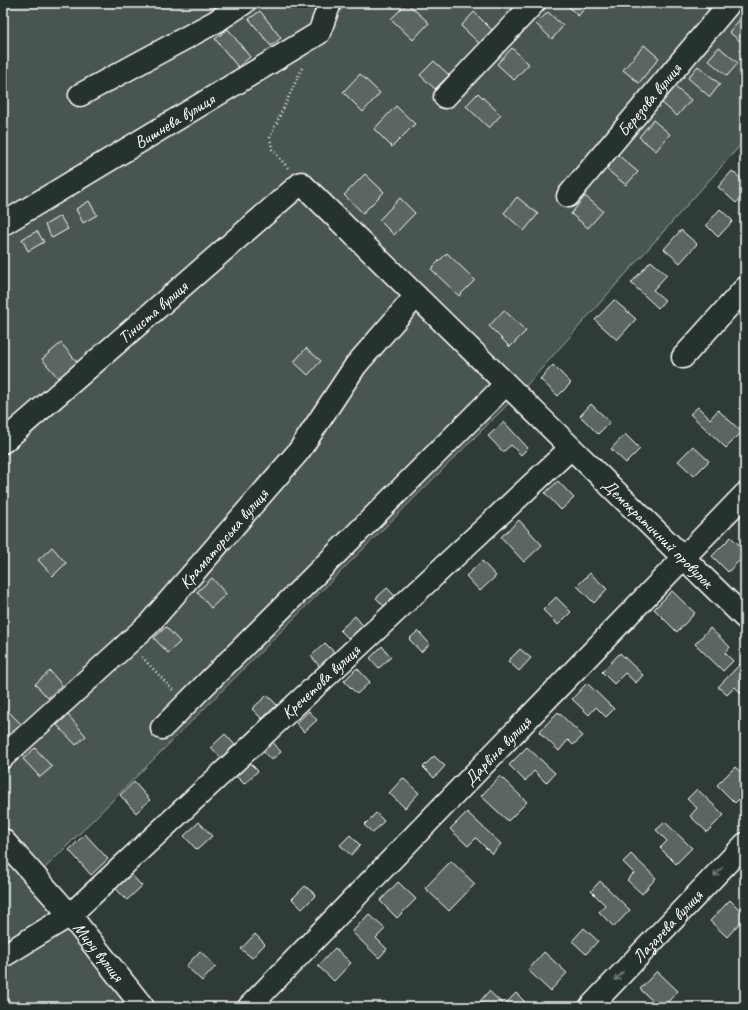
<svg xmlns="http://www.w3.org/2000/svg" width="748" height="1010" viewBox="0 0 748 1010" font-family="Caveat,sans-serif">
	<style>
		.green { fill: #4a544f; stroke: #a4aaa7 }
		.building { fill: #5b6661; stroke: #fff }
		.lines { fill: none; stroke-linecap: round; stroke-linejoin: round }
		.minor-casing { stroke: #fff; stroke-width: 25 }
		.path { stroke: #fff; stroke-width: 2.5; stroke-dasharray: 1 3; stroke-linecap: butt }
		.minor { stroke: #26332d; stroke-width: 22 }
		.oneway { stroke: #727a76 }
		.labels { text-anchor: middle; dominant-baseline: central; stroke-width: 3; stroke-linejoin: round; paint-order: stroke }
		.street-label { font-size: 17px; fill: #fff; stroke: #26332d }
	</style>
	<rect width="100%" height="100%" fill="#2f3b35"/>
	<filter id="ink" filterUnits="userSpaceOnUse"><feTurbulence type="fractalNoise" baseFrequency=".025" numOctaves="2"/><feDisplacementMap in="SourceGraphic" scale="8" xChannelSelector="R" yChannelSelector="G"/><feConvolveMatrix kernelMatrix="1 2 1 2 8 2 1 2 1" color-interpolation-filters="sRGB"/></filter>
	<g filter="url(#ink)">
		<g class="green">
			<polygon points="3,3 745,3 745,140 525,387 42,871 3,827"/>
			<polygon points="3,850 59,912 3,946"/>
			<polygon points="68,924 134,1007 3,1007 3,963"/>
		</g>
		<g class="building">
			<polygon points="407,3 429,23 413,40 391,19"/>
			<polygon points="565,3 590,3 578,16"/>
			<polygon points="700,3 713,3 708,9"/>
			<polygon points="260,11 281,38 271,46 249,19"/>
			<polygon points="474,12 492,30 479,43 461,26"/>
			<polygon points="548,12 563,26 552,39 536,24"/>
			<polygon points="741,18 745,21 745,45 729,32"/>
			<polygon points="228,29 250,57 238,67 215,39"/>
			<polygon points="644,45 659,58 639,83 623,70"/>
			<polygon points="719,47 738,63 727,76 708,60"/>
			<polygon points="512,48 529,64 514,80 497,64"/>
			<polygon points="434,61 449,75 435,89 420,75"/>
			<polygon points="698,66 720,84 710,97 688,78"/>
			<polygon points="360,74 380,93 363,112 343,92"/>
			<polygon points="675,87 691,100 677,116 661,102"/>
			<polygon points="478,93 501,115 489,128 466,106"/>
			<polygon points="396,106 415,124 392,147 374,129"/>
			<polygon points="653,120 670,134 656,151 639,137"/>
			<polygon points="618,155 638,172 626,185 606,169"/>
			<polygon points="732,171 745,182 745,193 736,203 718,187"/>
			<polygon points="365,174 384,192 363,213 344,195"/>
			<polygon points="585,196 603,211 588,228 571,214"/>
			<polygon points="517,197 538,214 524,231 504,213"/>
			<polygon points="400,198 415,213 394,235 379,220"/>
			<polygon points="89,201 97,215 83,223 76,209"/>
			<polygon points="720,209 733,221 718,237 706,225"/>
			<polygon points="60,216 68,229 52,238 45,225"/>
			<polygon points="681,230 697,244 680,263 664,249"/>
			<polygon points="37,231 44,242 28,251 22,239"/>
			<polygon points="447,253 475,280 459,296 431,269"/>
			<polygon points="651,261 667,275 653,290 665,300 658,308 631,283"/>
			<polygon points="614,300 636,319 617,340 595,320"/>
			<polygon points="504,310 526,331 510,347 489,326"/>
			<polygon points="61,343 78,363 59,379 42,359"/>
			<polygon points="306,348 321,361 308,375 294,362"/>
			<polygon points="553,365 571,383 558,396 540,379"/>
			<polygon points="745,397 745,405 741,401"/>
			<polygon points="591,404 610,422 598,434 580,416"/>
			<polygon points="698,407 710,419 718,410 742,432 726,448 690,414"/>
			<polygon points="504,422 528,448 521,455 511,445 503,452 488,436"/>
			<polygon points="625,434 640,449 626,463 611,449"/>
			<polygon points="693,446 709,461 694,476 678,461"/>
			<polygon points="558,481 574,498 561,510 545,493"/>
			<polygon points="519,520 542,545 524,562 501,537"/>
			<polygon points="731,537 745,551 745,555 728,572 712,556"/>
			<polygon points="52,547 66,563 53,576 38,560"/>
			<polygon points="482,561 496,576 480,591 466,576"/>
			<polygon points="590,573 607,589 594,603 577,586"/>
			<polygon points="212,578 226,594 211,608 197,592"/>
			<polygon points="387,588 396,597 385,607 376,598"/>
			<polygon points="672,591 695,613 677,632 654,609"/>
			<polygon points="556,597 571,612 558,625 543,610"/>
			<polygon points="355,616 365,628 351,641 340,630"/>
			<polygon points="166,627 180,642 168,653 154,638"/>
			<polygon points="710,628 730,647 725,653 733,661 723,671 695,644"/>
			<polygon points="418,631 430,644 421,652 409,639"/>
			<polygon points="325,643 335,653 320,667 311,656"/>
			<polygon points="382,646 391,657 379,668 370,658"/>
			<polygon points="520,649 531,658 519,671 508,661"/>
			<polygon points="620,653 643,675 636,683 625,673 614,684 602,672"/>
			<polygon points="745,659 745,696 744,696 735,687 727,695 718,687"/>
			<polygon points="357,668 370,682 357,694 344,681"/>
			<polygon points="50,671 62,685 48,698 35,684"/>
			<polygon points="587,683 614,709 606,717 596,707 589,715 572,699"/>
			<polygon points="267,695 277,705 262,719 252,709"/>
			<polygon points="7,710 22,725 7,739 3,735 3,713"/>
			<polygon points="309,711 317,720 304,732 296,723"/>
			<polygon points="558,712 583,736 573,745 568,740 559,751 539,732"/>
			<polygon points="68,715 86,736 76,745 57,725"/>
			<polygon points="225,734 235,745 221,758 211,747"/>
			<polygon points="272,741 281,752 271,760 262,750"/>
			<polygon points="527,747 555,773 546,783 534,771 525,781 509,765"/>
			<polygon points="35,748 52,767 40,777 23,759"/>
			<polygon points="434,756 445,766 434,778 423,767"/>
			<polygon points="250,763 258,771 244,784 236,776"/>
			<polygon points="735,767 745,776 745,793 735,803 717,785"/>
			<polygon points="500,776 527,802 508,821 481,796"/>
			<polygon points="403,778 419,793 405,808 389,793"/>
			<polygon points="134,782 150,800 136,813 120,795"/>
			<polygon points="697,789 724,815 707,832 690,816 697,808 687,799"/>
			<polygon points="467,812 501,844 492,854 476,838 468,846 450,829"/>
			<polygon points="376,813 384,821 373,833 364,825"/>
			<polygon points="199,822 212,836 197,850 184,836"/>
			<polygon points="665,822 692,848 676,864 660,848 667,841 656,830"/>
			<polygon points="85,834 108,859 91,875 69,850"/>
			<polygon points="350,835 360,845 351,855 340,845"/>
			<polygon points="631,854 656,878 642,894 627,880 634,873 623,862"/>
			<polygon points="451,861 475,884 449,911 425,888"/>
			<polygon points="129,872 142,886 127,900 113,886"/>
			<polygon points="600,881 630,910 614,927 599,912 605,905 591,891"/>
			<polygon points="398,882 416,899 397,918 380,901"/>
			<polygon points="305,886 316,895 302,909 292,899"/>
			<polygon points="730,900 745,915 745,917 727,937 710,921"/>
			<polygon points="369,914 385,929 376,938 387,949 379,958 352,932"/>
			<polygon points="584,928 598,941 586,954 572,941"/>
			<polygon points="255,934 265,944 252,958 241,949"/>
			<polygon points="335,948 351,963 334,981 318,966"/>
			<polygon points="200,951 216,966 202,981 186,966"/>
			<polygon points="544,952 567,973 550,991 528,970"/>
			<polygon points="657,971 678,991 663,1007 659,1007 640,989"/>
			<polygon points="489,991 504,1005 516,993 530,1007 486,1007 480,1001"/>
		</g>
		<g class="lines">
			<g class="minor-casing">
				<g id="minor">
					<polyline points="80,95 215,22 244,3"/>
					<polyline points="445,97 534,3"/>
					<path id="s1" d="M568,196L730,3"/>
					<path id="s2" d="M3,224L319,33L330,3"/>
					<polyline points="683,357 745,288"/>
					<path id="s3" d="M3,442L301,183L745,618"/>
					<polyline points="162,728 506,384"/>
					<path id="s4" d="M3,757L149,624L299,451L356,365L416,296"/>
					<path id="s5" d="M3,840L70,915L143,1007"/>
					<path id="s6" d="M3,956L70,915L571,448"/>
					<path id="s7" d="M249,1007L745,494"/>
					<path id="s8" d="M590,1007L745,844"/>
				</g>
			</g>
			<g class="path">
				<polyline points="288,168 272,149 270,137 302,68"/>
				<polyline points="142,657 173,690"/>
			</g>
			<use href="#minor" class="minor"/>
		</g>
		<defs><path id="oneway-shaft" d="M-6 0H5M1.5-3L5.5 0L1.5 3" fill="none" stroke-width="1.6" stroke-linecap="round" stroke-linejoin="round"/></defs>
		<g class="oneway">
			<use href="#oneway-shaft" transform="translate(718 872) rotate(134)"/>
			<use href="#oneway-shaft" transform="translate(619 976) rotate(134)"/>
		</g>
	</g>
	<g class="labels">
		<g class="street-label">
			<text stroke="none"><textPath href="#s1" startOffset="126">Березова вулиця</textPath></text>
			<text stroke="none"><textPath href="#s2" startOffset="200">Вишнева вулиця</textPath></text>
			<text stroke="none"><textPath href="#s3" startOffset="198">Тіниста вулиця</textPath></text>
			<text stroke="none"><textPath href="#s3" startOffset="895">Демократичний провулок</textPath></text>
			<text stroke="none"><textPath href="#s4" startOffset="311">Краматорська вулиця</textPath></text>
			<text stroke="none"><textPath href="#s6" startOffset="421">Кречетова вулиця</textPath></text>
			<text stroke="none"><textPath href="#s7" startOffset="357">Дарвіна вулиця</textPath></text>
			<text stroke="none"><textPath href="#s8" startOffset="112">Лазарева вулиця</textPath></text>
			<text stroke="none"><textPath href="#s5" startOffset="147">Миру вулиця</textPath></text>
		</g>
	</g>
	<rect width="748" height="1010" fill="none" stroke="#26332d" stroke-width="16"/>
	<rect x="8" y="8" width="732" height="994" fill="none" stroke="#fff" stroke-width="1.5" filter="url(#ink)"/>
</svg>
